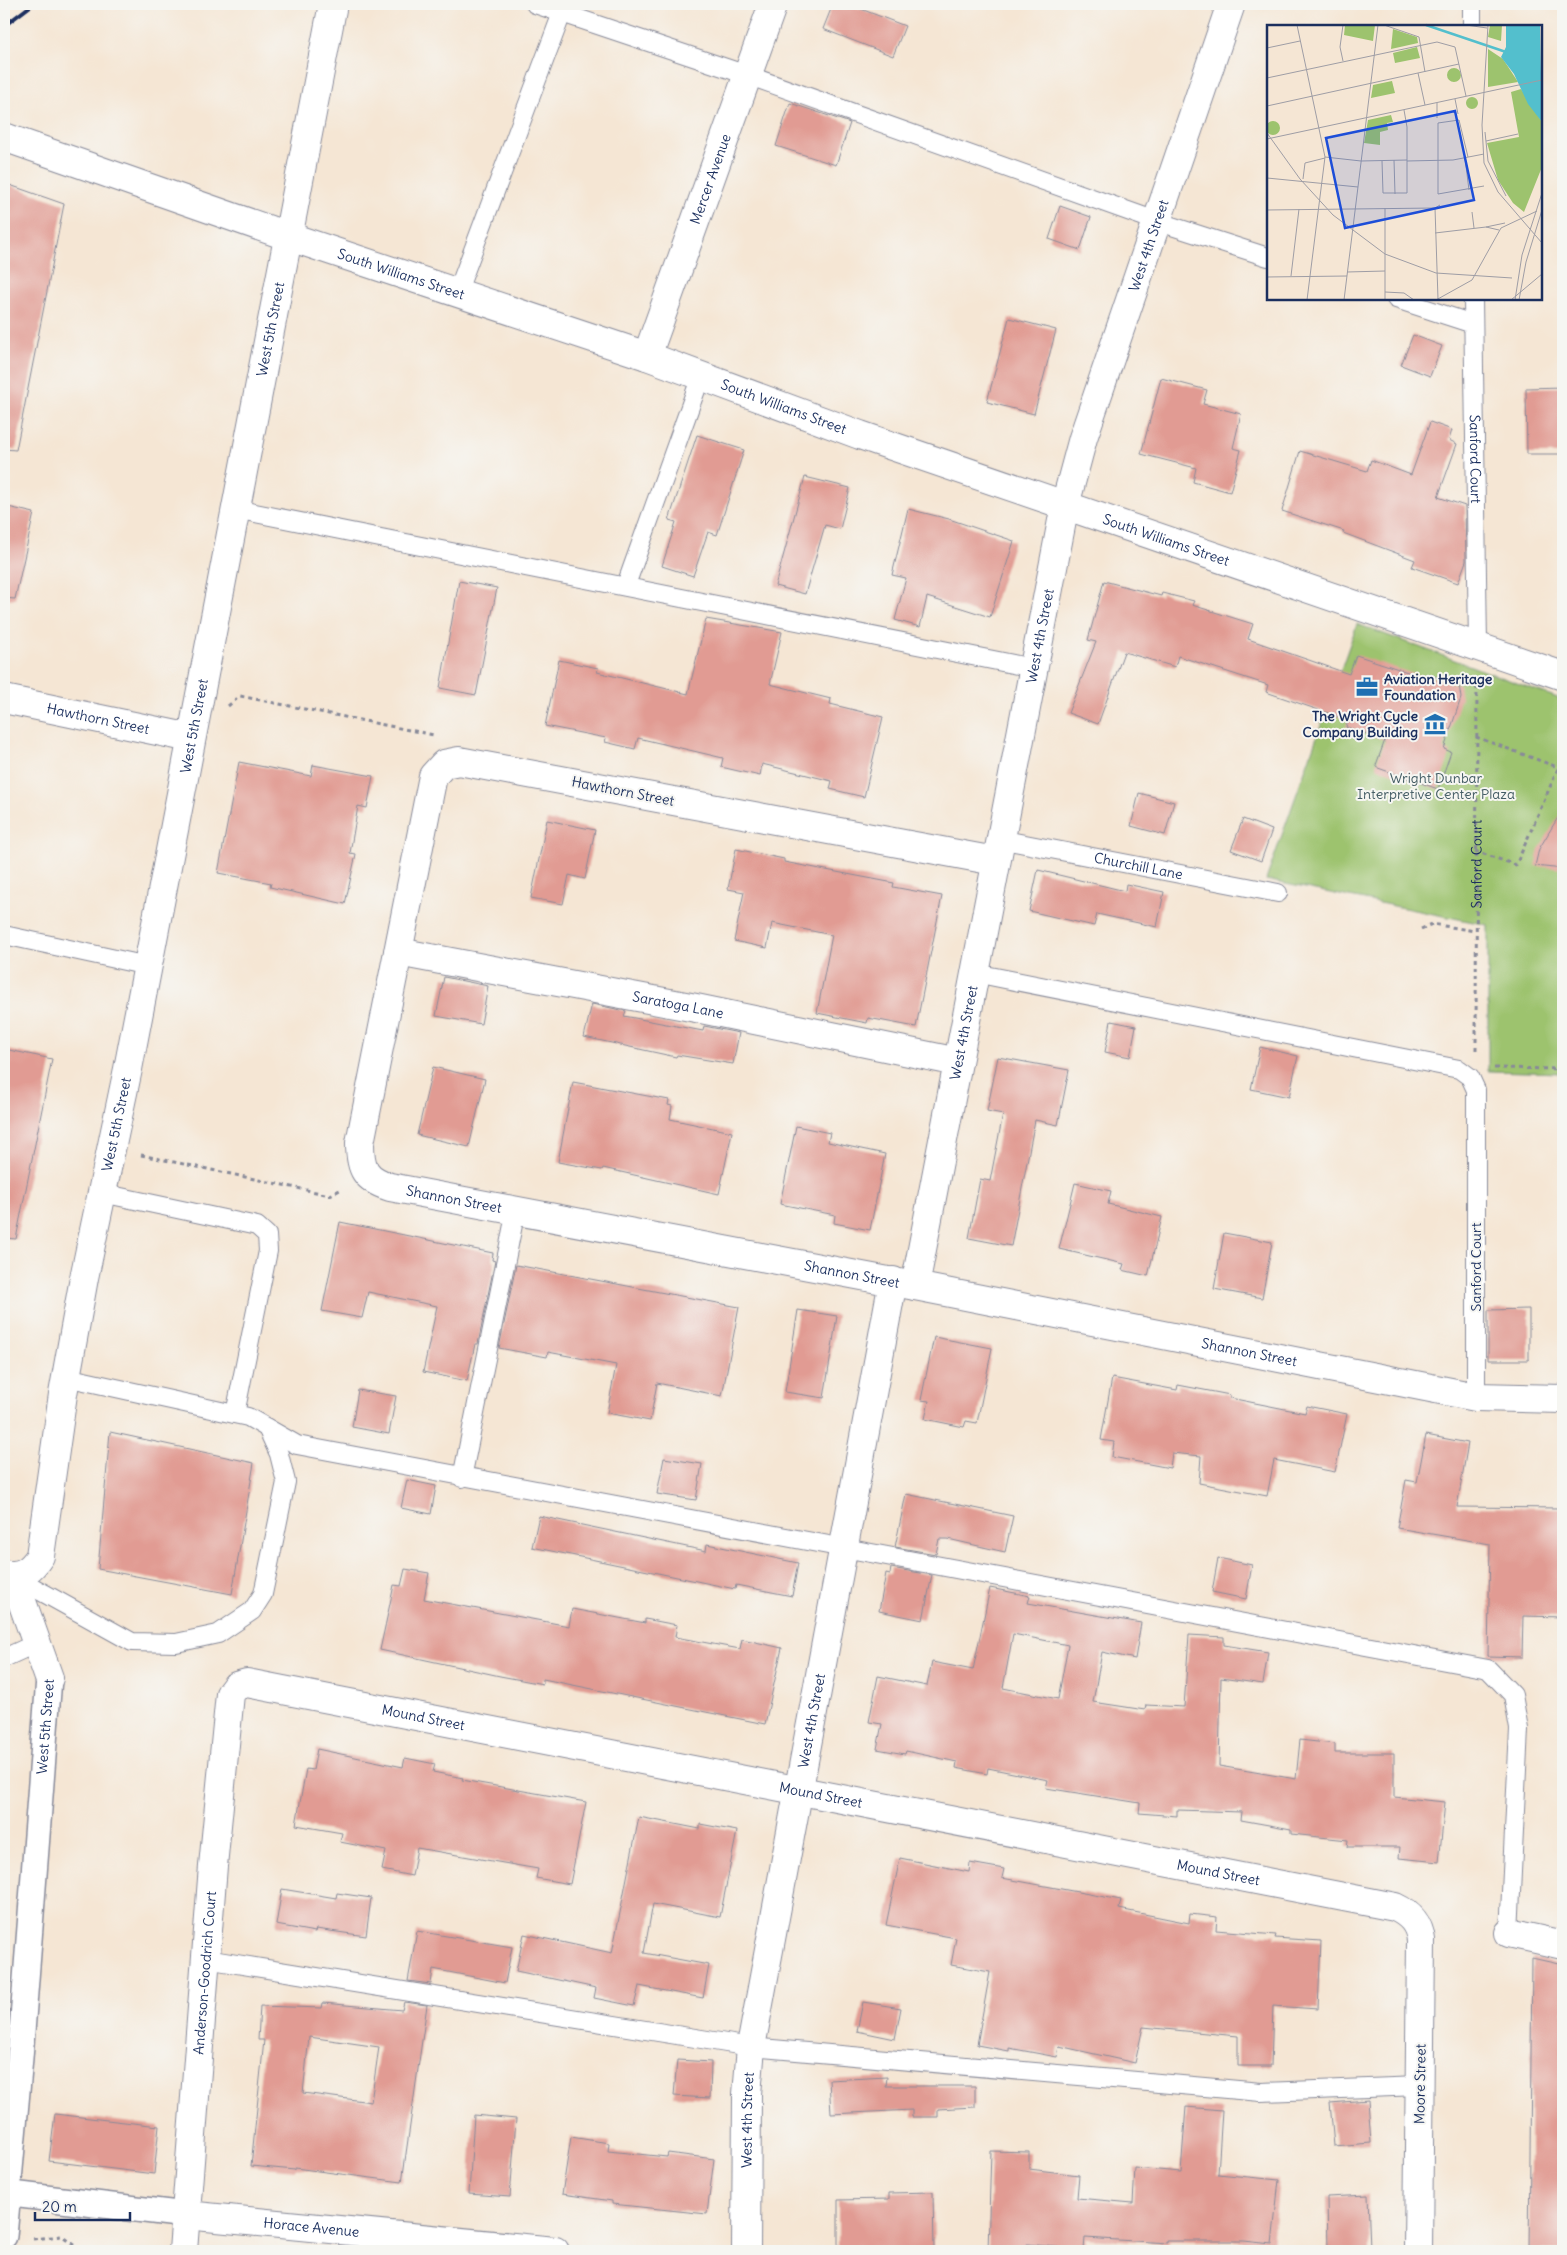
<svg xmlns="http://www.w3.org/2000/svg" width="1567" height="2255" viewBox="0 0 1567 2255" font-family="Delius,sans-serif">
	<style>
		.green { fill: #9dc36e; stroke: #5c7966 }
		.building { fill: #e19b93; fill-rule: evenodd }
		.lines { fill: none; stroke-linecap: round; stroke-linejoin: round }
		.service-casing { stroke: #888a99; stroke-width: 20 }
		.pedestrian-casing { stroke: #888a99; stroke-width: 28 }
		.minor-casing { stroke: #888a99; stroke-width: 30 }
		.path { stroke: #888a99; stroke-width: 3; stroke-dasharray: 4 4; stroke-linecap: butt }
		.service { stroke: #fff; stroke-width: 18 }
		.pedestrian { stroke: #fff; stroke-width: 25 }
		.minor { stroke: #fff; stroke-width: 28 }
		.rail { stroke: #1b2f5e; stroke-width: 4 }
		.labels { text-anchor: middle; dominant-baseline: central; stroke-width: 4; stroke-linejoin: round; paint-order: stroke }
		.street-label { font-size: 14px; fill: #1b2f5e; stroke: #f6f6f2 }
		.poi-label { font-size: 14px; font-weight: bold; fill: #1b2f5e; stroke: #f6f6f2; text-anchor: start }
		.park-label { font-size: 14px; fill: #425b63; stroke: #f6f6f2 }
		.inset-river { fill: none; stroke: #53bfcd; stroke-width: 2.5 }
		.inset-road { fill: none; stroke: #9e9da5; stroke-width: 1 }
		.view { fill: #1d4ed8; fill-opacity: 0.15; stroke: #1d4ed8; stroke-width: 2.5 }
		.inset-edge { fill: none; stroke: #1b2f5e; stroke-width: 2.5 }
	</style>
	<rect width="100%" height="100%" fill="#f6f6f2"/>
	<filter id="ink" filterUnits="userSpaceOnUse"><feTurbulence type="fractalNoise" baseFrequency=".02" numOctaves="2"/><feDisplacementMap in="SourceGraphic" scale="10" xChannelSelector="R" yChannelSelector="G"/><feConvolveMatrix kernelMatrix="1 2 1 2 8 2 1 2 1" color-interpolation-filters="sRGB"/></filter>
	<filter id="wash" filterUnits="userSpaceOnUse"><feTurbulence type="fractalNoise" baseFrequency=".0096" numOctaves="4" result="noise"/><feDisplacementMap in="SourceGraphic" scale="20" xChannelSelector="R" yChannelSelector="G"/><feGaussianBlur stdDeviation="1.12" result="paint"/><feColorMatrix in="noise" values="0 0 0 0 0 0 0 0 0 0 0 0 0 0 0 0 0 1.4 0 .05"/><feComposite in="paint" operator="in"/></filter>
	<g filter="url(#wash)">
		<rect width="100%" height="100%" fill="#f5e6d4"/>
		<polygon class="green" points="1357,624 1563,700 1563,1073 1488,1071 1488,925 1266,880"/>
		<g id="blocks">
			<g class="building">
				<polygon points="833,4 848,4 905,26 893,56 823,29"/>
				<polygon points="790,103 850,123 836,165 776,146"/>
				<polygon points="4,183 64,204 16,450 4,449"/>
				<polygon points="1060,206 1091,217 1080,250 1049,239"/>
				<polygon points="1009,318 1056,330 1034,414 987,402"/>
				<polygon points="1413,335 1442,346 1430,376 1401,365"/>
				<polygon points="1161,378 1207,390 1203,404 1241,414 1233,448 1241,450 1230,492 1193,482 1196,468 1141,454"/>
				<polygon points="1563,387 1563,454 1527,454 1526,388"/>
				<polygon points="1430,422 1452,430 1449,440 1457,444 1438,497 1465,506 1466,561 1458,583 1412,567 1415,560 1343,533 1344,531 1282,511 1300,451 1367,471 1371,460 1411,475"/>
				<polygon points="697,435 744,450 717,535 708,532 693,576 662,566 676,522 669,520"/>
				<polygon points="805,477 850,488 840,529 825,525 805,594 775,586"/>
				<polygon points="4,506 34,513 15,599 4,598"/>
				<polygon points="908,509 949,519 1014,541 990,617 927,597 920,627 895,620 906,578 892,575"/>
				<polygon points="459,581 497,588 476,695 440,688"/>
				<polygon points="1104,581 1161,596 1162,593 1194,601 1192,605 1253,624 1248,639 1349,674 1356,655 1432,680 1433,676 1459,685 1461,698 1444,749 1451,752 1438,789 1378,768 1376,765 1385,740 1346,727 1348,720 1266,692 1268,685 1178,656 1175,667 1124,652 1098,724 1068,713 1096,642 1088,640"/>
				<polygon points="706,619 782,632 770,684 831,699 830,704 883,717 864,797 830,789 832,781 762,764 760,776 721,767 723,758 638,738 635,749 605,742 606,738 545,726 559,660 598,668 597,672 688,694"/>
				<polygon points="239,762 311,776 313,765 373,776 367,808 358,806 350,853 356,854 345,904 270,887 271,883 218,873"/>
				<polygon points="1139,793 1174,802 1165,835 1131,826"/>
				<polygon points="1563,809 1563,869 1535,866 1539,849"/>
				<polygon points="1243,819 1272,830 1261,861 1231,850"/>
				<polygon points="547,820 595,830 585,879 569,875 563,904 531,898"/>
				<polygon points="736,849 784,859 784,862 894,883 893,887 942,896 916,1027 868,1018 867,1023 817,1013 832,935 772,923 767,948 734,941 744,892 728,889"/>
				<polygon points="1038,870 1125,891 1126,884 1164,892 1157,927 1097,914 1094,926 1029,911"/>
				<polygon points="444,977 488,986 481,1024 436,1016"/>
				<polygon points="592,1004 626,1011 624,1016 703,1031 704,1026 739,1033 733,1064 677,1055 676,1057 584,1037"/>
				<polygon points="1111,1021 1136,1026 1130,1057 1105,1052"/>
				<polygon points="1260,1047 1298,1056 1289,1097 1251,1089"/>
				<polygon points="4,1049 52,1059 16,1239 4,1238"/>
				<polygon points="998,1057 1069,1070 1058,1125 1035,1120 1011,1246 969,1238 980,1179 990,1181 1003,1114 987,1111"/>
				<polygon points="433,1067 485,1079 469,1147 417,1135"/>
				<polygon points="573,1082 669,1100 668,1105 672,1106 670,1119 732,1132 719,1194 603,1168 602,1170 558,1162"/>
				<polygon points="796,1126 830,1133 828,1142 885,1154 870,1230 834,1223 835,1215 780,1204"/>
				<polygon points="1075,1183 1111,1191 1108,1204 1162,1217 1148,1276 1122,1270 1124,1264 1059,1249"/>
				<polygon points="340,1222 493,1253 492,1260 495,1261 478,1344 475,1344 467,1381 423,1372 437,1306 368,1292 362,1318 322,1311"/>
				<polygon points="1224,1233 1272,1242 1262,1298 1214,1289"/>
				<polygon points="516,1265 739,1307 722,1396 657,1383 650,1421 607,1413 616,1365 548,1352 547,1357 499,1348"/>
				<polygon points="1529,1309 1529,1360 1488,1360 1488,1310"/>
				<polygon points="798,1310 837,1316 824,1398 785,1392"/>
				<polygon points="934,1337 992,1348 977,1423 966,1421 964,1427 925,1419 929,1401 921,1400"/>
				<polygon points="1112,1378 1177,1390 1178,1385 1230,1395 1230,1398 1305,1413 1307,1406 1347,1414 1335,1472 1274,1460 1267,1496 1199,1483 1201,1456 1172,1453 1170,1468 1112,1457 1114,1442 1101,1440"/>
				<polygon points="358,1390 396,1396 389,1434 352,1427"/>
				<polygon points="110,1432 254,1463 232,1594 98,1569"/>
				<polygon points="1426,1435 1468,1443 1457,1507 1563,1508 1563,1617 1523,1616 1522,1657 1488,1656 1490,1544 1397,1528 1406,1480 1417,1482"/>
				<polygon points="664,1458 702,1464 696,1500 657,1494"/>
				<polygon points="407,1480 436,1486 431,1514 401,1508"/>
				<polygon points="906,1494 1013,1516 1005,1552 948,1539 939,1539 936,1554 895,1547"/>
				<polygon points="539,1516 706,1551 707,1544 798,1563 792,1596 736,1585 735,1589 532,1547"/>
				<polygon points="1218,1558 1252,1565 1246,1599 1212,1592"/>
				<polygon points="891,1568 932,1575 923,1620 879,1611 886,1573 890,1574"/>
				<polygon points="405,1569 429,1573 424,1599 569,1626 572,1609 645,1623 645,1619 677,1625 675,1637 740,1649 742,1639 782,1648 765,1724 543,1679 543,1684 500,1676 380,1650 394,1585 401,1586"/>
				<path d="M990,1588L1030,1596L1028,1603L1141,1623L1135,1659L1102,1652L1093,1702L1145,1710L1146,1705L1184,1707L1189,1635L1224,1637V1645L1268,1652L1263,1684L1221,1678L1219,1766L1296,1779L1300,1740L1335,1744V1753H1394V1797L1445,1802L1439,1862L1399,1858L1400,1847H1347L1348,1840L1291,1834V1829L1241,1820L1242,1812L1177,1810V1816L1139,1813L1140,1803L1046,1788L1048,1780L988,1768L987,1774L956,1768L957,1762L906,1751L905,1754L877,1749L882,1724L869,1722L878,1676L927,1686L932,1662L973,1670ZM1013,1634L1068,1645L1058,1699L1003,1688Z"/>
				<polygon points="317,1749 403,1767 405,1758 435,1764 433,1772 463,1778 462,1780 586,1802 570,1884 536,1878 538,1869 417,1848 412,1876 382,1870 386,1851 340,1842 342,1833 296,1825 306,1769 313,1770"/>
				<polygon points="639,1817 700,1829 700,1824 737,1831 720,1917 653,1904 644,1953 709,1965 703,1998 639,1986 634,2006 594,1998 596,1988 516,1971 524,1934 612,1953"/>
				<polygon points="900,1858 969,1872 970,1863 1004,1869 1002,1878 1121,1900 1119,1909 1189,1923 1190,1914 1217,1917 1216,1930 1276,1935 1275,1938 1321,1941 1318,2009 1273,2006 1271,2066 1238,2066 1238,2036 1143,2027 1135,2063 1059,2046 1057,2057 1009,2048 1009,2051 977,2045 990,1972 951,1965 956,1938 886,1925"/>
				<polygon points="282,1889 336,1898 337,1893 371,1898 366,1936 316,1929 315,1932 276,1925"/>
				<polygon points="417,1931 512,1947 505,1983 433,1969 431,1984 408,1981"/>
				<polygon points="1532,1958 1563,1965 1563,2251 1529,2251"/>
				<path d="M404,2002L427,2005L402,2182L295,2168V2170L251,2166L264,2040H258L260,2006L322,2008L323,2003L402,2010ZM309,2037L379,2047L371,2102L303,2093Z"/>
				<polygon points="863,2002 901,2008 895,2039 857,2031"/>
				<polygon points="677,2060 711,2062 710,2098 674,2096"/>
				<polygon points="887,2077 886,2086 975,2086 975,2107 938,2109 938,2117 912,2117 912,2110 831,2114 829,2080"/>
				<polygon points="1368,2100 1371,2143 1334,2146 1330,2103"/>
				<polygon points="1186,2107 1222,2110 1218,2174 1279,2180 1272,2244 1244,2241 1167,2241 1167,2243 1085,2238 1084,2250 1027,2244 1027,2251 988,2251 991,2151 1029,2152 1029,2169 1079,2175 1077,2198 1133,2203 1135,2168 1181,2172"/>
				<polygon points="55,2114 159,2126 154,2174 49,2161"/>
				<polygon points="474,2115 516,2119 510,2197 469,2194"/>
				<polygon points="571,2137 609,2143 608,2151 667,2157 668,2153 714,2159 707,2214 612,2204 612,2201 562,2194"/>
				<polygon points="933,2192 934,2251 838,2251 838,2200 889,2199 889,2193"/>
				<polygon points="1368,2195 1370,2250 1328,2251 1327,2197"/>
			</g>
		</g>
	</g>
	<g filter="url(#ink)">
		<use href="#blocks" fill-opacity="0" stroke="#888a99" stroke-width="1"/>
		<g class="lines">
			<g class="service-casing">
				<g id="service">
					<polyline points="535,4 747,75 1156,221 1268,257"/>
					<polyline points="1472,4 1472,26"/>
					<polyline points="457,293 562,13"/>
					<polyline points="1396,299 1473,324"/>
					<path id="s2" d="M1473,299L1478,646"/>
					<polyline points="235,509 1033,668"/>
					<polyline points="626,585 701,376"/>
					<path id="s3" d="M999,839L1278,893"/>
					<polyline points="4,935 148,966"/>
					<polyline points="975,973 1459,1069 1470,1077 1476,1090 1476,1397"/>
					<polyline points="102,1193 257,1226 267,1235 268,1251 235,1414"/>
					<polyline points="66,1377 248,1417 297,1445 1488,1669 1513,1695 1519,1729 1509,1933"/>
					<polyline points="462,1478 516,1210"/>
					<polyline points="13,1576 132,1642 176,1643 218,1634 252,1611 263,1594 286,1482 279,1454 267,1428"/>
					<polyline points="4,1658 37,1643"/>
					<polyline points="206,1959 751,2047 1261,2092 1419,2086"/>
				</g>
			</g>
			<g class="pedestrian-casing">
				<g id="pedestrian">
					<polyline points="4,2193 186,2215"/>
					<path id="s4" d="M4,2236L20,2058L49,1678"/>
				</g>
			</g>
			<g class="minor-casing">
				<g id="minor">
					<path id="s5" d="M4,137L287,236L647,356L860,435L1563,676"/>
					<path id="s6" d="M647,356L773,4"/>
					<path id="s7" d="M4,699L191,738"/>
					<path id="s8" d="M995,861L459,761L444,764L433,776L360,1143C360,1169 365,1179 390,1187L915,1286L1476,1397L1563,1399"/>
					<path id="s9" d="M398,952L696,1008L958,1062"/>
					<path id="s10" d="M915,1286L1065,505L1083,438L1231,4"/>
					<path id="s11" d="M4,1574C21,1578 31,1570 40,1556L63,1394L84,1278L128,1069L333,4"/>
					<polyline points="13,1576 49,1678"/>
					<polyline points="1509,1933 1563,1945"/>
					<path id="s12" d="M186,2215L555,2251"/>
					<path id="s13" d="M183,2251L213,1866L230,1694L236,1686L247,1683L1395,1907C1410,1914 1419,1923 1421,1940L1418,2251"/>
					<path id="s14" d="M746,2251L747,2094L751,2047L893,1281"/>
				</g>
			</g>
			<g class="path">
				<polyline points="228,706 240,696 434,735"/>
				<polyline points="1476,737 1560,768"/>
				<polyline points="1475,851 1516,865 1563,757"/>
				<polyline points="1421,929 1432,924 1475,931"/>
				<path id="s1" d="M1476,1050L1477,678"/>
				<polyline points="1494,1068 1563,1069"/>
				<polyline points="141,1155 330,1195 342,1189"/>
				<polyline points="33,2239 61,2236 82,2251"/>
			</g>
			<use href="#service" class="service"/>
			<use href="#pedestrian" class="pedestrian"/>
			<use href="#minor" class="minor"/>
			<polyline class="rail" points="4,26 33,4"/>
		</g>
	</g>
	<defs>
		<g id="office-bare" transform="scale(1.725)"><path d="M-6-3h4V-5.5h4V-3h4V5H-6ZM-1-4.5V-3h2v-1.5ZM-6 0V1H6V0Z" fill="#1f6fb2" stroke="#f6f6f2" stroke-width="2.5" paint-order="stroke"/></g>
		<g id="museum-bare" transform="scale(1.725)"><path d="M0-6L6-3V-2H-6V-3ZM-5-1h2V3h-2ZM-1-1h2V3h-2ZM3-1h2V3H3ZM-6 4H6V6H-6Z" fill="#1f6fb2" stroke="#f6f6f2" stroke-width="2.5" paint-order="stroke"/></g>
	</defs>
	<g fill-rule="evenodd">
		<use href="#office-bare" x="1367" y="687"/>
		<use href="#museum-bare" x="1435" y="724"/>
	</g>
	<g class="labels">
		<g class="street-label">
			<text stroke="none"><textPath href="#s6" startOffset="188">Mercer Avenue</textPath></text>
			<text stroke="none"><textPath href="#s10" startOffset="1068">West 4th Street</textPath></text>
			<text stroke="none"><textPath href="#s5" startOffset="420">South Williams Street</textPath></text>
			<text stroke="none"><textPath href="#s11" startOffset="1292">West 5th Street</textPath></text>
			<text stroke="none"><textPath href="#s5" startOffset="825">South Williams Street</textPath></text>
			<text stroke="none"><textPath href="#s2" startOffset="160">Sanford Court</textPath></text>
			<text stroke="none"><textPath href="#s5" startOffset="1230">South Williams Street</textPath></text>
			<text stroke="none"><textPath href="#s10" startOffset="662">West 4th Street</textPath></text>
			<text stroke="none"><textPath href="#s7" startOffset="96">Hawthorn Street</textPath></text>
			<text stroke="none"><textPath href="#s11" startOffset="888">West 5th Street</textPath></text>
			<text transform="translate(623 791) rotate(11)">Hawthorn Street</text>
			<text stroke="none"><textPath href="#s1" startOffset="186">Sanford Court</textPath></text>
			<text stroke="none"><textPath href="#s3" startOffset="142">Churchill Lane</textPath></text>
			<text stroke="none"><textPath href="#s9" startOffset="285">Saratoga Lane</textPath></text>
			<text stroke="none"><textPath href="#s10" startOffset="258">West 4th Street</textPath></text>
			<text stroke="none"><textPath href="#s11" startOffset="482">West 5th Street</textPath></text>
			<text stroke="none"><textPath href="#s8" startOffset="1075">Shannon Street</textPath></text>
			<text transform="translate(1476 1267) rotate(-90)">Sanford Court</text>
			<text stroke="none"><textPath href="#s8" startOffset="1480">Shannon Street</textPath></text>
			<text stroke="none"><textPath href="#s8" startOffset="1885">Shannon Street</textPath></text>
			<text stroke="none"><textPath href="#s13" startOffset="760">Mound Street</textPath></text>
			<text stroke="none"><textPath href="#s14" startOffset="536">West 4th Street</textPath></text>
			<text stroke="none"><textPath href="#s4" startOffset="511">West 5th Street</textPath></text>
			<text stroke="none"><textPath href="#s13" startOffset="1165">Mound Street</textPath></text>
			<text stroke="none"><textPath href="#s13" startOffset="1570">Mound Street</textPath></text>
			<text stroke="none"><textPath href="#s13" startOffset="279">Anderson-Goodrich Court</textPath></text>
			<text transform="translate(1420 2084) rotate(-89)">Moore Street</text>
			<text stroke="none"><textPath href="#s14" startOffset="131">West 4th Street</textPath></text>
			<text stroke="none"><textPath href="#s12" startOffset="126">Horace Avenue</textPath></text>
		</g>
		<g class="poi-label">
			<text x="1384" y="679">Aviation Heritage<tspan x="1384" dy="16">Foundation</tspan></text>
			<text x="1418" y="716" text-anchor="end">The Wright Cycle<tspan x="1418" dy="16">Company Building</tspan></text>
		</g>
		<g class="park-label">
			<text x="1436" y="778">Wright Dunbar<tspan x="1436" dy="16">Interpretive Center Plaza</tspan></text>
		</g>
	</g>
	<g transform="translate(1267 25)">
		<rect width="275" height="275" fill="#f5e6d4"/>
		<path d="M78,0H108L106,16L77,10ZM223,0H235L234,16L221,12ZM126,4L150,12L151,18L124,24ZM150,22L153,33L128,38L126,28ZM221,24L236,34L251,57L221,62ZM180 50a7 7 0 1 1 14 0a7 7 0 1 1-14 0ZM125,56L128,68L104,73L106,60ZM254,64L275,97V142L257,187L246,178L231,155L220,118L252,112L244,67ZM199 78a6 6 0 1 1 12 0a6 6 0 1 1-12 0ZM124,90L126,97L120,98L121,105L113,107V120L97,118L101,95ZM-1 103a7 7 0 1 1 14 0a7 7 0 1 1-14 0Z" fill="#9dc36e"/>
		<path d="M239,0H273L275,97L261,79L247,49L234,32L239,22Z" fill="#53bfcd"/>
		<path class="inset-river" d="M159,0L239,27"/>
		<path class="inset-road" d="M30,0L58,132L40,275M117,0L152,12L158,47M199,0L220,3M221,0L215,100L217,138L231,167L275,218M0,23L33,16M76,36L73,22L76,0M151,48L158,80M0,53L170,17L188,22L199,71M188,74L191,89M0,81L192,39M170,93V78M218,107L221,136L239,171M0,108L33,154L66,190L118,229L169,248L245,253M0,114L275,55M219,116L251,109M58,132L94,136L140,135M201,132L192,95L171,98V169L217,161M198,133L202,165M127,135L128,169M115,136L116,168H140V102L137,85M140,136L186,135L217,129M0,153L91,162M36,154L38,138L58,133M118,183V275M168,183L171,274M0,185L168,183L173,180M205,187L207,203M219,202L238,198M168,208L219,202L232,205M80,247L118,246M24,251L32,184M0,252L80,251M118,267L137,268L147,275M77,275L111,0M169,275L205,255L234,203L270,186M244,275L275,249M248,275L255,230L275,168M252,275L259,237L275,185"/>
		<path class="view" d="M188,86L207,175L78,203L59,113Z"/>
		<rect width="275" height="275" class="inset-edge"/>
	</g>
	<rect width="1567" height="2255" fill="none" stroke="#f6f6f2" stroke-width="20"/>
	<path d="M35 2212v8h95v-8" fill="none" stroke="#1b2f5e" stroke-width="2.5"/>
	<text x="42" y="2212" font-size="15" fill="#1b2f5e" stroke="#f6f6f2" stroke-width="4" paint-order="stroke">20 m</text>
</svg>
